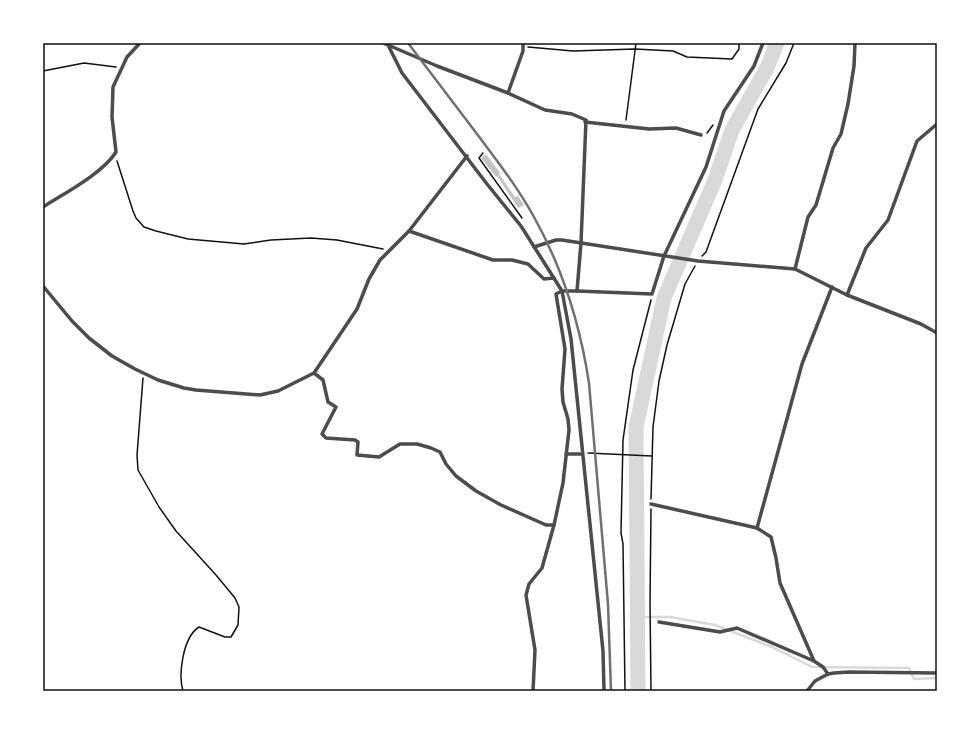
<svg xmlns="http://www.w3.org/2000/svg" width="980" height="734" viewBox="0 0 980 734" font-family="'DM Sans',sans-serif">
	<style>
		.lines { fill: none; stroke-linecap: round; stroke-linejoin: round }
		.stream { stroke: #d9d9d9; stroke-width: 2.5 }
		.river { stroke: #d9d9d9; stroke-width: 15 }
		.building { fill: #c4c4c4 }
		.path { stroke: #111; stroke-width: 1.5 }
		.minor { stroke: #4c4c4c; stroke-width: 3.5 }
		.rail { stroke: #707070; stroke-width: 2.5 }
		.neatline { fill: none; stroke: #111; stroke-width: 1.5 }
	</style>
	<rect width="100%" height="100%" fill="#fff"/>
	<g class="lines">
		<polyline class="stream" points="637,617 670,617 715,625 772,647 812,667 909,668 914,679 937,678"/>
		<polyline class="river" points="638,691 636,427 664,298 715,180 732,130 767,68 777,43"/>
	</g>
	<polygon class="building" points="486,154 500,173 499,174 515,197 518,196 524,205 518,208 497,176 496,177 481,158"/>
	<g class="lines">
		<g class="path">
			<polyline points="528,47 573,51 635,49 673,51 687,57 732,59 739,49 739,43"/>
			<polyline points="43,71 84,63 116,67"/>
			<polyline points="626,120 636,43"/>
			<polyline points="707,133 713,125"/>
			<polyline points="483,153 479,158 522,218"/>
			<polyline points="117,161 133,211 136,218 144,227 156,231 188,239 244,244 271,240 311,238 337,240 383,249"/>
			<polyline points="702,256 706,252 758,109 786,63 794,43"/>
			<path d="M143,378L137,455L138,470L159,507L176,531L216,575L235,598L239,607L238,625L231,637H225L199,627C183,637 178,674 183,691"/>
			<polyline points="588,453 652,456"/>
			<polyline points="651,499 653,427 659,381 667,345 685,284 695,266"/>
			<polyline points="651,509 650,603 651,691"/>
			<polyline points="625,691 623,544 621,533 623,440 633,370 651,300"/>
		</g>
		<g class="minor">
			<polyline points="383,43 388,45 402,73 487,184 521,226 545,264 562,291 571,339 603,651 604,691"/>
			<polyline points="388,45 437,66 508,93 545,110 572,114 586,120 581,243 577,291"/>
			<polyline points="508,93 523,51 523,43"/>
			<polyline points="585,122 649,129 676,128 701,135"/>
			<path d="M43,207C65,193 103,173 116,152L112,117L113,87L127,57L140,43"/>
			<polyline points="409,231 493,260 512,260 528,264 544,279 554,278"/>
			<polyline points="534,247 556,240 562,240 698,261 795,269 847,295 921,324 937,333"/>
			<polyline points="795,269 808,217 816,205 833,148 841,134 848,104 854,66 855,43"/>
			<polyline points="43,286 72,321 89,338 112,356 135,369 158,380 184,388 196,390 260,395 278,391 314,373 357,309 369,279 380,260 409,231 467,156"/>
			<polyline points="847,295 866,248 888,220 917,141 937,124"/>
			<polyline points="314,373 323,380 328,402 336,407 322,434 326,438 355,440 358,442 357,455 379,457 400,444 417,444 431,448 440,452 446,464 456,476 476,491 501,505 546,525 554,525"/>
			<polyline points="566,454 582,454"/>
			<polyline points="651,504 757,528 771,537 776,558 780,583 814,661 823,667 828,674"/>
			<polyline points="757,528 802,364 832,287"/>
			<polyline points="659,622 720,632 737,628 814,661"/>
			<polyline points="533,691 535,650 526,595 529,584 542,568 554,525 563,483 569,430 568,419 563,402 562,389 565,349 556,294 562,291 577,291 652,294 664,256 706,167 724,111 754,66 763,43"/>
			<polyline points="807,691 815,681 828,674 834,673 849,672 937,673"/>
		</g>
		<path class="rail" d="M408,43C430,72 452,101 474,130C495,158 517,186 534,217C563,269 580,324 589,383L608,604L611,691"/>
	</g>
	<rect width="980" height="734" fill="none" stroke="#ffffff" stroke-width="88"/>
	<rect x="44" y="44" width="892" height="646" class="neatline"/>
</svg>
